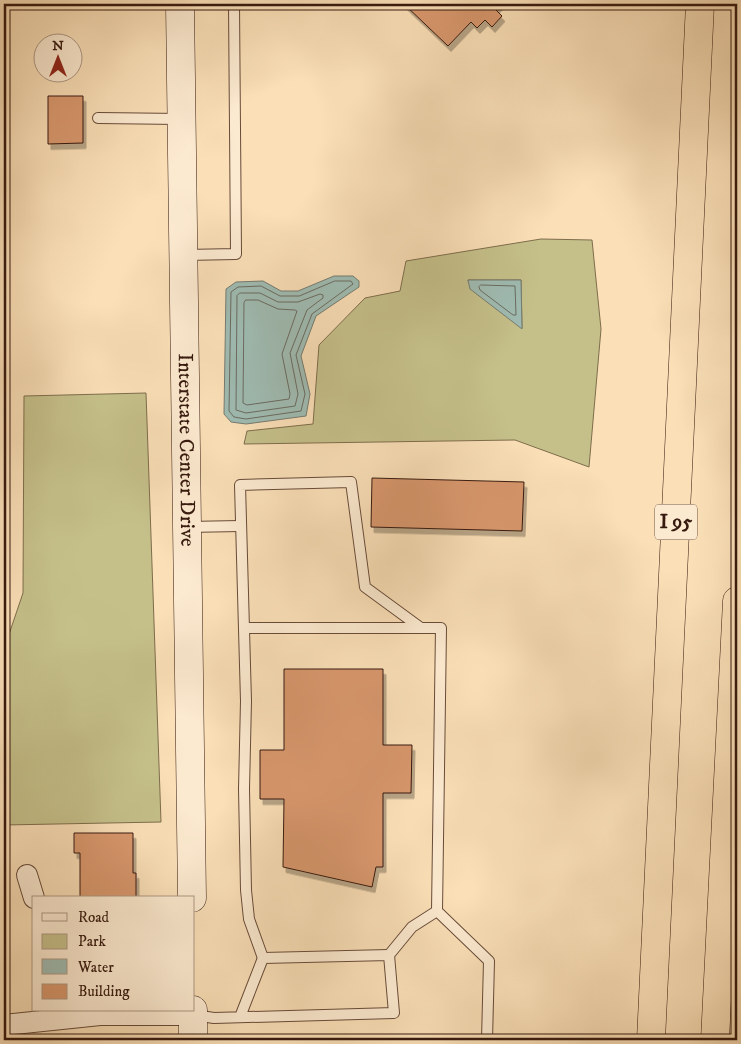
<svg xmlns="http://www.w3.org/2000/svg" width="741" height="1044" viewBox="0 0 741 1044" font-family="'IM FELL DW Pica',serif">
	<style>
		.green { fill: #c5c08a; stroke: #7e6d4c; fill-rule: evenodd }
		.water { fill: #9fbcb3; stroke: #757b71 }
		.lines { fill: none; stroke-linecap: round; stroke-linejoin: round }
		.shore { stroke: #6b6b61; stroke-width: 1 }
		.building { fill: #d8976d; stroke: #371a0f; filter: url(#shadow) }
		.lane-casing { stroke: #684b39; stroke-width: 12 }
		.street-casing { stroke: #684b39; stroke-width: 22 }
		.secondary-casing { stroke: #371a0f; stroke-width: 29 }
		.highway-casing { stroke: #371a0f; stroke-width: 29 }
		.lane { stroke: #fcead0; stroke-width: 10 }
		.street { stroke: #fcead0; stroke-width: 20 }
		.secondary { stroke: #fcead0; stroke-width: 28 }
		.highway { stroke: #fadfb7; stroke-width: 28 }
		.labels { text-anchor: middle; dominant-baseline: central; stroke-width: 5; stroke-linejoin: round; paint-order: stroke }
		.shield { fill: #fcead0; stroke: #725849; stroke-width: 1 }
		.shield-label { font-size: 20px; font-weight: bold; fill: #371a0f }
		.street-label { font-size: 21px; fill: #371a0f; stroke: #fcead0 }
	</style>
	<defs>
		<filter id="shadow"><feDropShadow dx="3" dy="5.5" stdDeviation="0" flood-color="#0004"/></filter>
	</defs>
	<rect width="100%" height="100%" fill="#fadfb7"/>
	<filter id="stains"><feTurbulence type="fractalNoise" baseFrequency=".004" numOctaves="4"/><feColorMatrix values="0 0 0 0 .2 0 0 0 0 .09 0 0 0 0 .02 0 0 0 .5 -.17"/></filter>
	<radialGradient id="worn" r=".72"><stop offset=".6" stop-color="#630" stop-opacity="0"/><stop offset="1" stop-color="#630" stop-opacity=".3"/></radialGradient>
	<g class="green">
		<path d="M541,239L592,240L601,329L589,467L515,440L244,444L247,431L313,424L319,345L365,298L400,291L406,261ZM468,280H521L522,328L468,281Z"/>
		<polygon points="146,393 161,822 4,825 4,649 23,593 24,396"/>
	</g>
	<g class="water">
		<polygon points="334,276 353,276 359,281 359,287 316,316 301,356 310,394 306,416 246,424 231,422 224,414 226,289 236,282 263,281 281,291 298,291"/>
		<polygon points="468,280 521,280 522,329 470,289"/>
	</g>
	<g class="lines">
		<g class="shore">
			<polygon points="335,281 351,281 353,284 312,314 296,355 305,394 301,411 246,419 234,417 229,411 231,292 238,287 261,286 280,296 299,296"/>
			<polygon points="481,285 515,286 516,315 513,315 480,290 479,287"/>
			<polygon points="240,293 260,293 278,302 298,302 320,294 323,295 323,298 307,310 290,353 298,394 295,406 246,413 236,410 237,296"/>
			<polygon points="246,300 258,300 278,309 295,310 297,311 282,354 290,394 289,399 247,405 243,403 244,303"/>
		</g>
	</g>
	<g class="building">
		<polygon points="404,4 500,4 495,9 502,16 492,27 485,20 477,28 471,22 448,46"/>
		<polygon points="48,96 83,96 83,143 48,144"/>
		<polygon points="372,478 524,482 522,531 371,527"/>
		<polygon points="284,669 383,669 383,745 412,745 411,793 383,793 383,867 376,867 372,887 283,867 284,799 260,799 260,750 284,750"/>
		<polygon points="74,833 133,833 133,873 136,873 136,898 80,898 80,853 74,853"/>
	</g>
	<g class="lines">
		<g class="lane-casing">
			<g id="lane">
				<polyline points="98,118 181,119"/>
				<polyline points="185,255 236,254 234,4"/>
				<polyline points="187,527 240,526"/>
				<polyline points="244,628 441,628 437,911 489,961 487,1040"/>
				<polyline points="389,955 412,927 437,911"/>
				<polyline points="263,958 249,919 246,890 244,789 246,701 240,485 351,482 365,587 421,628"/>
				<polyline points="194,1015 214,1018 394,1013 389,955 263,958 240,1017"/>
			</g>
		</g>
		<g class="street-casing">
			<g id="street">
				<polyline points="27,875 34,898"/>
				<polyline points="4,1025 100,1015 193,1015"/>
			</g>
		</g>
		<g class="secondary-casing">
			<g id="secondary">
				<path id="s1" d="M180,4L192,898"/>
				<polyline points="193,1010 193,1040"/>
			</g>
		</g>
		<g class="highway-casing">
			<g id="highway">
				<polyline points="651,1040 700,4"/>
				<polyline points="715,1040 737,601"/>
			</g>
		</g>
		<use href="#lane" class="lane"/>
		<use href="#street" class="street"/>
		<use href="#secondary" class="secondary"/>
		<use href="#highway" class="highway"/>
	</g>
	<g class="labels">
		<rect class="shield" x="655" y="504.5" width="42" height="35" rx="4"/>
		<g class="shield-label">
			<text x="676" y="522">I 95</text>
		</g>
		<g class="street-label">
			<text stroke="none"><textPath href="#s1" startOffset="446">Interstate Center Drive</textPath></text>
		</g>
	</g>
	<rect width="741" height="1044" fill="none" stroke="#fadfb7" stroke-width="20"/>
	<rect x="5" y="5" width="731" height="1034" fill="none" stroke="#371a0f" stroke-width="2.5"/>
	<rect x="10" y="10" width="721" height="1024" fill="none" stroke="#371a0f"/>
	<rect x="32" y="896" width="162" height="115" fill="#fcead0" stroke="#ad9783"/>
	<rect x="42" y="913" width="25" height="8" fill="#fcead0" stroke="#ad9783"/>
	<text x="78" y="922" font-size="15" fill="#371a0f">Road</text>
	<rect x="42" y="934" width="25" height="15" fill="#c5c08a" stroke="#ad9783"/>
	<text x="78" y="946" font-size="15" fill="#371a0f">Park</text>
	<rect x="42" y="959" width="25" height="15" fill="#9fbcb3" stroke="#ad9783"/>
	<text x="78" y="972" font-size="15" fill="#371a0f">Water</text>
	<rect x="42" y="984" width="25" height="15" fill="#d8976d" stroke="#ad9783"/>
	<text x="78" y="996" font-size="15" fill="#371a0f">Building</text>
	<g transform="translate(58 58)"><circle r="24" fill="#fcead0" stroke="#ad9783"/>
	<path d="M0-4L9 19L0 12L-9 19Z" fill="#8f2418"/>
	<text y="-8" font-size="14" font-weight="bold" text-anchor="middle" fill="#371a0f">N</text>
	</g>
	<rect width="100%" height="100%" filter="url(#stains)"/>
	<rect width="100%" height="100%" fill="url(#worn)"/>
</svg>
